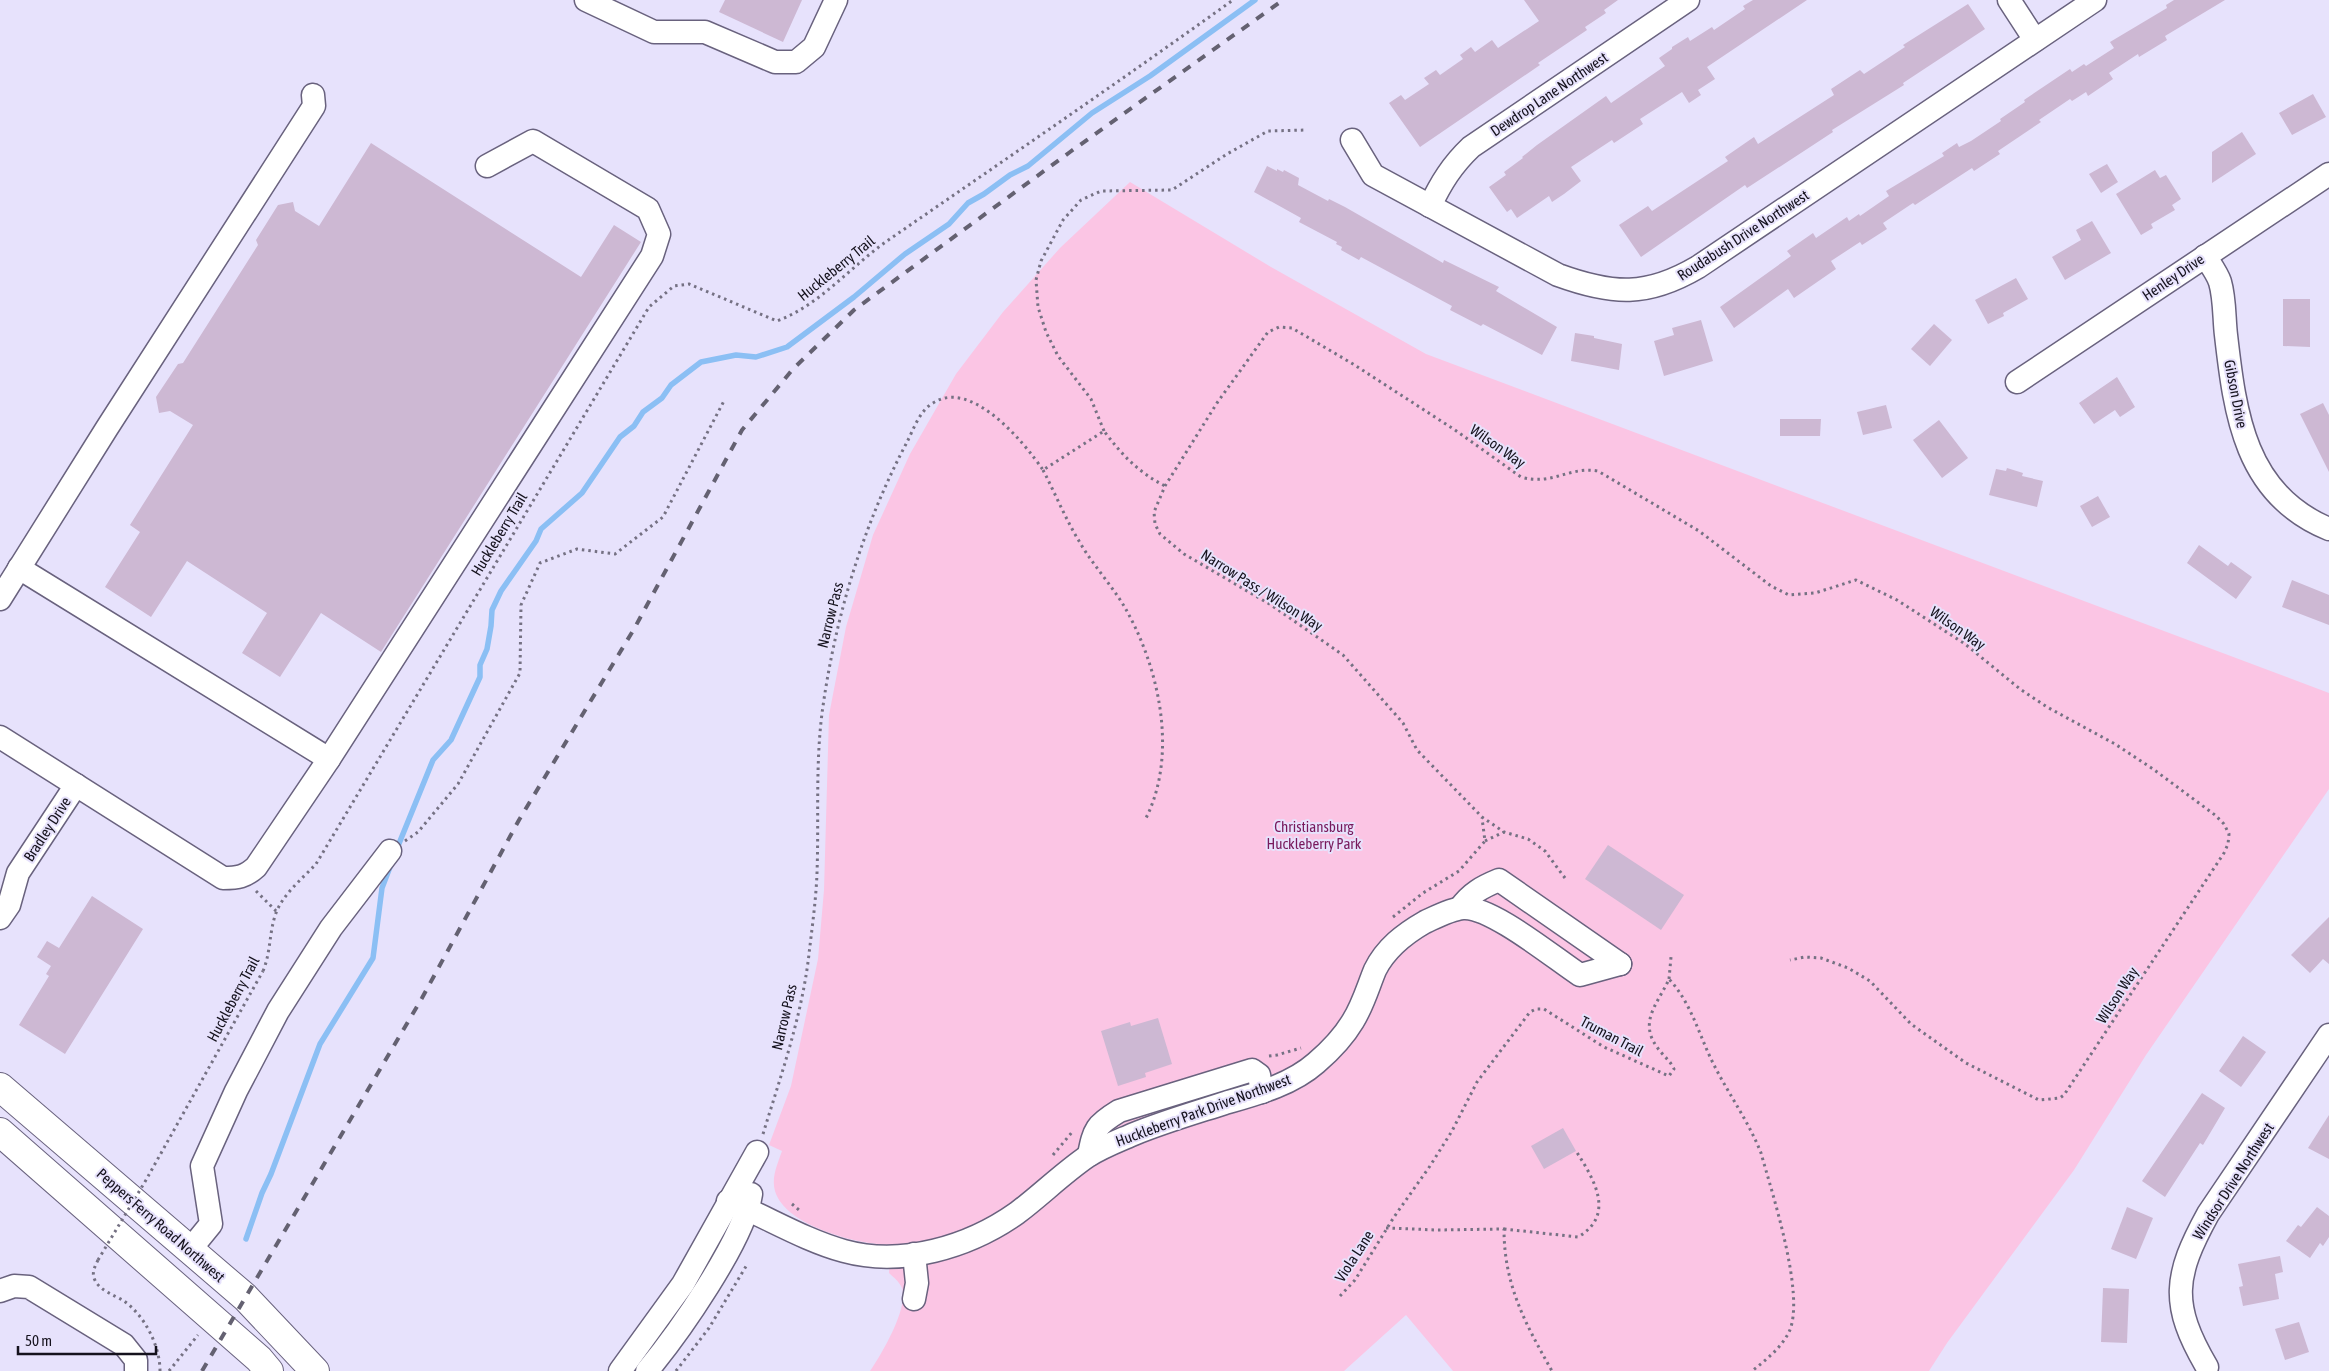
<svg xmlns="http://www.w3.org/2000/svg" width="2329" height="1371" viewBox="0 0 2329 1371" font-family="'Asap Condensed',sans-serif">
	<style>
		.green { fill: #fbc5e4 }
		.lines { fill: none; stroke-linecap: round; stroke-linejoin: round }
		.stream { stroke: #8bbff4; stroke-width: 5.5 }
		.building { fill: #cdb8d3 }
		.minor-casing { stroke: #69627e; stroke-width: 25 }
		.major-casing { stroke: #69627e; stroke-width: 30 }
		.path { stroke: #757183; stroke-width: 3; stroke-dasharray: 2.5 4; stroke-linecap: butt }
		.minor { stroke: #fff; stroke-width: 22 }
		.major { stroke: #fff; stroke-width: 28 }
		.rail { stroke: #646171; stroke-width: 4; stroke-dasharray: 9 9; stroke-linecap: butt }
		.path-bridge { stroke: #757183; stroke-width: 3; stroke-dasharray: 2.5 4; stroke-linecap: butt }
		.labels { text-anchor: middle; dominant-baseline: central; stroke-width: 4; stroke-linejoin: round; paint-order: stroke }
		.street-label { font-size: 15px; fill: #15121d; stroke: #e7e2fc }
		.park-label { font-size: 15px; fill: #78195c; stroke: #e7e2fc }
	</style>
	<rect width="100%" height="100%" fill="#e7e2fc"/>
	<path class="green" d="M1130,182L1271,267L1426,354L2329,693V789L2146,1055L2074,1170L1947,1343L1929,1371H1453L1406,1315L1344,1371H870C881,1355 909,1308 902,1288C899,1281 894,1278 889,1273L891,1245C859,1245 785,1226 775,1191C771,1177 778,1163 782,1151L769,1145L791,1086L818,959L824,890L829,715L846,627L873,535L910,454L956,374L1003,312L1060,248Z"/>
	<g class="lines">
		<g class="stream">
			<polyline points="396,851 433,760 451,740 480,677 480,665 487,649 491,626 492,610 501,591 536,541 541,529 582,493 620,437 634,426 643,412 662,398 671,385 701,362 736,355 756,357 787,347 854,297 905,254 949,224 968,203 984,194 1010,175 1028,166 1092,113 1150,76 1255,0"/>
			<polyline points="246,1239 262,1193 271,1174 320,1044 373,958 382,888 390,867"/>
		</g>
	</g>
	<g class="building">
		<polygon points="725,0 802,0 783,42 719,12"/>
		<polygon points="1524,0 1618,0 1604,10 1606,13 1585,27 1587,30 1538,63 1540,65 1420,147 1389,103 1401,95 1405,100 1429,84 1424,78 1436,70 1440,75 1463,59 1460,55 1471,47 1475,52 1492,40 1498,48 1539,21"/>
		<polygon points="1753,0 1807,0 1707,67 1715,79 1698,90 1701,95 1689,103 1682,92 1640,119 1643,124 1614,143 1612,140 1571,167 1581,181 1564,194 1552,202 1549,196 1517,218 1511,209 1507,212 1489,187 1506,175 1504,172 1523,158 1522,157 1537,145 1606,96 1611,103 1665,66 1659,58 1672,49 1672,47 1688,37 1690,41 1712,27 1714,30 1745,9 1743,6"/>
		<polygon points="2174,0 2225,0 2165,36 2167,40 2139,57 2138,54 2109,73 2113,79 2088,96 2086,92 2072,101 2070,99 2039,120 2041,122 1998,151 2000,154 1974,171 1972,168 1915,205 1913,203 1883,223 1887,229 1862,245 1860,242 1831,261 1836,269 1794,298 1788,289 1734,328 1720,307 1791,256 1787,251 1813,233 1816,238 1847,217 1849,221 1859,214 1860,216 1889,196 1886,191 1944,156 1942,153 1957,143 1959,147 1971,141 2001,121 2000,119 2025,102 2024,100 2070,69 2072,72 2084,64 2086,66 2114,48 2110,42 2167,8 2166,5"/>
		<polygon points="1968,4 1985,29 1903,83 1904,85 1832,130 1833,132 1804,151 1747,188 1745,185 1641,257 1619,225 1648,206 1652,211 1728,161 1725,157 1754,137 1758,144 1834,95 1831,89 1860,70 1864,74 1905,47 1903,45"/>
		<polygon points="2313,94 2326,117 2292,135 2279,113"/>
		<polygon points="2242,132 2256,154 2212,183 2212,152"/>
		<polygon points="371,143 581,277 614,225 641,242 381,652 321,613 280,677 242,653 267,613 187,561 151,617 105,587 140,532 130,525 193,425 170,411 159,413 156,397 178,364 183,363 258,245 256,240 278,205 293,202 295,211 319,226"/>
		<polygon points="2107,164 2118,182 2101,193 2089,174"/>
		<polygon points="1267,166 1277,171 1277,169 1283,172 1284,170 1299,178 1298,185 1328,201 1329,199 1345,207 1443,263 1444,260 1499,287 1496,291 1557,327 1542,355 1483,324 1481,326 1450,310 1452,306 1361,257 1359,260 1341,250 1342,247 1336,244 1337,242 1299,222 1301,218 1254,192"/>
		<polygon points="2155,170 2160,178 2166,175 2181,199 2172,205 2175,210 2151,224 2153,228 2141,235 2116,194"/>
		<polygon points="2092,221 2111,253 2065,280 2052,257 2081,240 2076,230"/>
		<polygon points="2016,278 2028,299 2003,313 2004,316 1988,324 1975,300"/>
		<polygon points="2283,299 2310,299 2310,347 2283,346"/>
		<polygon points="1701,320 1713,361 1664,376 1654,341 1674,335 1672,328"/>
		<polygon points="1934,324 1952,340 1930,366 1911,349"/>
		<polygon points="1575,333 1594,336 1594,338 1622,344 1619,370 1571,361"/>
		<polygon points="2117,377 2135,407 2120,417 2115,410 2094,424 2079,403"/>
		<polygon points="2323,403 2329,415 2329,472 2300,414"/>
		<polygon points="1886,405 1892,428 1863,435 1857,412"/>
		<polygon points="1780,419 1821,419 1820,436 1780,436"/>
		<polygon points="1939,420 1968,458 1942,478 1913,440"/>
		<polygon points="2007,468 2023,473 2022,476 2043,481 2037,507 1989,495 1996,469 2006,471"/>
		<polygon points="2098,496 2110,517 2092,527 2080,506"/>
		<polygon points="2199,545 2228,566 2231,562 2252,577 2236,599 2187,563"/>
		<polygon points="2292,580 2329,595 2329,625 2282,607"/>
		<polygon points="1608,845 1684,895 1661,930 1585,879"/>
		<polygon points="92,896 143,929 65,1054 19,1025 49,976 46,974 51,966 37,957 47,941 59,948"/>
		<polygon points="2329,917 2329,964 2323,959 2310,973 2291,955"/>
		<polygon points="1158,1018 1172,1064 1145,1073 1146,1077 1118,1086 1101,1031 1130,1022 1131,1026"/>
		<polygon points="2243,1036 2266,1052 2241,1087 2219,1071"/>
		<polygon points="2202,1093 2225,1108 2203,1145 2200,1143 2165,1197 2142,1181"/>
		<polygon points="2329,1115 2329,1159 2308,1148"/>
		<polygon points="1563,1128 1576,1151 1544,1169 1531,1146"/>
		<polygon points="2127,1207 2153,1218 2136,1259 2111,1249"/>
		<polygon points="2317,1207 2329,1216 2329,1237 2323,1246 2320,1243 2310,1258 2286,1241 2298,1225 2301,1227"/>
		<polygon points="2280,1256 2283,1272 2275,1274 2279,1299 2243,1306 2239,1287 2243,1286 2238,1264"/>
		<polygon points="2103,1288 2129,1289 2127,1343 2101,1342"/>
		<polygon points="2299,1322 2309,1352 2285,1360 2275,1329"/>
	</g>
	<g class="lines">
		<g class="minor-casing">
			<g id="minor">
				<polyline points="586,0 654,32 705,32 775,62 796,62 814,47 836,0"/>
				<polyline points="2009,0 2035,40"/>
				<path d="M1352,140L1373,175L1558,275C1613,295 1647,297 1698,267L2095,0"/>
				<path d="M1430,206C1441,183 1452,165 1471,147L1688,0"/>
				<path d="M2205,256C2210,264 2217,273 2220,282C2225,299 2224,319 2226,335C2235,414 2245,495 2329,529"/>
				<polyline points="2017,382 2329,174"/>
				<polyline points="19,568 329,759"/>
				<polyline points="0,599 107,428 314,106 313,95"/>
				<path d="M0,737L223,878C238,878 245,877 256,867L329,759L652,256L659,234L648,209L533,141L487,166"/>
				<path d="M1460,908C1471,893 1482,887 1499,880L1620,964"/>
				<polyline points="0,918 9,905 18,873 76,785"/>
				<path d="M1089,1155C1094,1129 1096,1125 1119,1111L1252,1070L1259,1075L1262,1092"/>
				<path d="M728,1201C767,1217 804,1240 844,1251C902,1267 969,1247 1017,1213C1041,1195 1063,1173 1088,1156C1102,1147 1118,1141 1134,1134C1163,1122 1194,1113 1225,1103C1256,1094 1291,1085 1316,1063C1330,1051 1344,1036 1353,1021C1363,1005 1368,987 1375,970C1386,948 1404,934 1425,922C1436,917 1451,909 1463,908C1491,906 1554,958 1580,975L1620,964"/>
				<polyline points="189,1251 211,1224 202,1166 236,1091 278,1011 331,928 390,851"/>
				<polyline points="0,1291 14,1286 29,1287 124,1345 136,1360 136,1371"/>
				<polyline points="914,1299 917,1283 914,1254"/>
				<path d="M2207,1367C2170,1304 2174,1276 2208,1214L2329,1035"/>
				<polyline points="620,1371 683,1284 757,1152"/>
				<path d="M647,1371C678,1334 744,1240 751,1194"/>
			</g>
		</g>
		<g class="major-casing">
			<g id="major">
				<polyline points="0,1087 245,1297 315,1371"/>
				<polyline points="0,1132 259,1359 269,1371"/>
			</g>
		</g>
		<g class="path">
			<polyline points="1104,431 1091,399 1058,356 1046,332 1038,307 1036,280 1041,261 1063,220 1081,200 1101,191 1172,190 1227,154 1268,131 1307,130"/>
			<path d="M1043,470C1055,493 1065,518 1079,541C1092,564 1110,583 1124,606C1159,666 1179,755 1145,820"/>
			<polyline points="405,841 418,832 458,784 520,673 521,605 540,563 577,549 615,554 663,517 725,399"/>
			<polyline points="1485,841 1504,832"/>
			<path d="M1565,878L1545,851L1528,839L1504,832L1482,817L1417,750L1403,723L1343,655L1271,605L1184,554L1160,534L1155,524L1154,512L1165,486L1217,403L1268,332L1279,327L1292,328L1353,364L1455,430L1521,477C1552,486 1569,466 1598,471L1699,531L1771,586L1789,595L1815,593L1856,580L1897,600L1965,644L2020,689L2047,707L2115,744L2153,769L2215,815L2224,824L2229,834L2228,844L2224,853L2064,1095L2060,1098L2039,1100L1966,1063L1911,1024L1870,981L1848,968L1821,958L1805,957L1790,960"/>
			<polyline points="256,891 276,911"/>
			<polyline points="1393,917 1423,893 1459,871 1485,841 1482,818"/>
			<path d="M263,971C271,952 269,932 276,913C283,894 303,878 316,864L649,307L674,286L689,284L777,321C820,305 850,267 887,241C1003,161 1119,82 1233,0"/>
			<polyline points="1669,979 1671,957"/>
			<polyline points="1269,1056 1277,1055 1301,1048"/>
			<path d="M763,1134C781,1075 802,1016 809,954C812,928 816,900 817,873C819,818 815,761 823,706C836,615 863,526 906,444C913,431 919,411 933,403C971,378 1024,442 1043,470L1104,431C1122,455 1138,472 1165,486"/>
			<polyline points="1053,1155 1073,1131"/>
			<polyline points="792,1204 799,1210"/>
			<path d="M1386,1228L1437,1230L1504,1229C1504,1285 1525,1323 1552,1371"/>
			<path d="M1504,1229L1578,1237C1616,1215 1594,1179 1576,1151"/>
			<path d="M98,1260C95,1266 92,1272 94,1278C98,1290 114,1295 124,1301C145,1316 160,1346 160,1371"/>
			<path d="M1340,1296L1355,1280L1394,1217L1430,1166L1452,1131L1477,1082L1530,1012L1536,1009H1544L1604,1047L1669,1076L1674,1069C1670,1060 1662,1055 1657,1047C1638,1021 1659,1002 1669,979C1691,1003 1698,1032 1712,1061C1727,1092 1748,1120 1761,1153C1772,1193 1806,1296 1789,1332C1781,1348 1766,1360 1752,1371"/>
			<polyline points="169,1371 198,1335"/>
			<polyline points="676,1371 709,1328 748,1263"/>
		</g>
		<use href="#minor" class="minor"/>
		<use href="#major" class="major"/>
		<polyline class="rail" points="202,1371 422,998 519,820 634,629 742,430 793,369 854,310 1070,152 1283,0"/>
		<polyline class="path-bridge" points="98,1260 146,1180 263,971"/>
	</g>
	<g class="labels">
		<g class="street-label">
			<text transform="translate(1549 94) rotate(-34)">Dewdrop Lane Northwest</text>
			<text transform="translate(1743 235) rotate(-33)">Roudabush Drive Northwest</text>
			<text transform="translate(836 268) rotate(-39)">Huckleberry Trail</text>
			<text transform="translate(2173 277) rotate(-34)">Henley Drive</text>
			<text transform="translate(2236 394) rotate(79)">Gibson Drive</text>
			<text transform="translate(1498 446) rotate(35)">Wilson Way</text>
			<text transform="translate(499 534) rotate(-59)">Huckleberry Trail</text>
			<text transform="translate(1262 590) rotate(32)">Narrow Pass / Wilson Way</text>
			<text transform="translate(830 615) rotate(-76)">Narrow Pass</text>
			<text transform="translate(1958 628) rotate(35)">Wilson Way</text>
			<text transform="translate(47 829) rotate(-57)">Bradley Drive</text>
			<text transform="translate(2117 995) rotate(-57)">Wilson Way</text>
			<text transform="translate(233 999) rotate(-62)">Huckleberry Trail</text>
			<text transform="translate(784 1017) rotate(-77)">Narrow Pass</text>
			<text transform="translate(1612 1036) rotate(28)">Truman Trail</text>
			<text transform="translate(1203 1110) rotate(-20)">Huckleberry Park Drive Northwest</text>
			<text transform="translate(2233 1181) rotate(-57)">Windsor Drive Northwest</text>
			<text transform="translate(161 1225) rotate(41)">Peppers Ferry Road Northwest</text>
			<text transform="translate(1354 1256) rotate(-57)">Viola Lane</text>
		</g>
		<g class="park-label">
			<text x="1314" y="826">Christiansburg<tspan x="1314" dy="17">Huckleberry Park</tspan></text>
		</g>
	</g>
	<path d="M18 1346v8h138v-8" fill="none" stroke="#15121d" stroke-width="2.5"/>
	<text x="25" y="1346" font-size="15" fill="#15121d" stroke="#e7e2fc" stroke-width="4" paint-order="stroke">50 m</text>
</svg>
